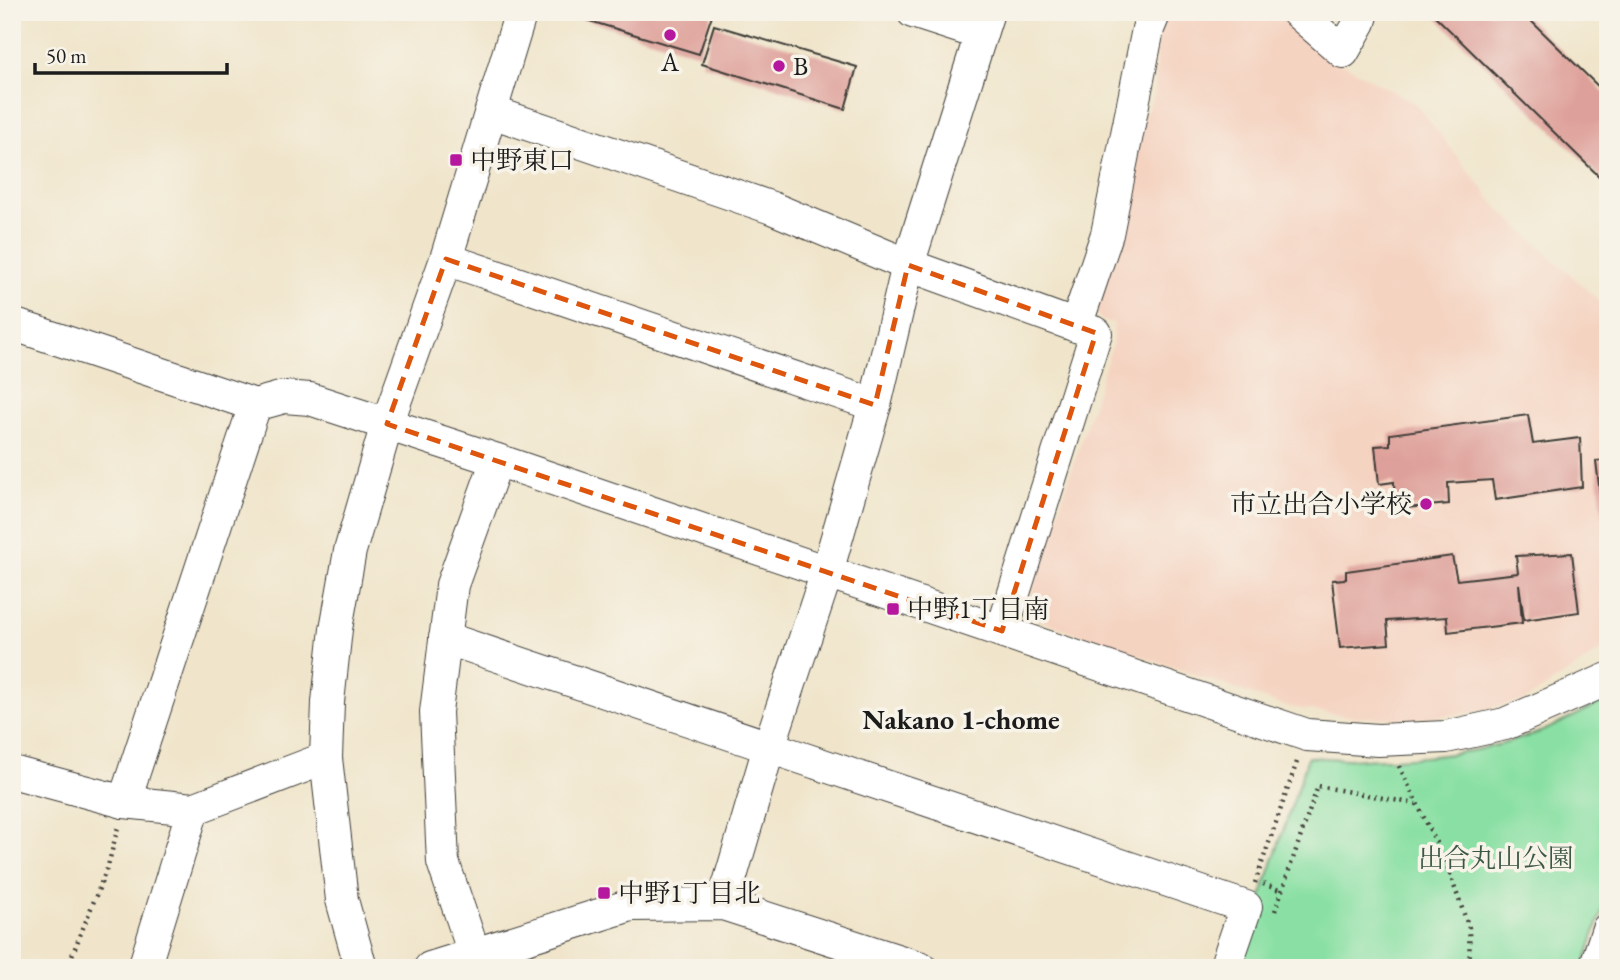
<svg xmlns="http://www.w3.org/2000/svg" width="1620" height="980" viewBox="0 0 1620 980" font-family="'EB Garamond','Noto Serif JP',serif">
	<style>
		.built { fill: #f5d3c1 }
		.green { fill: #8ae0a4; stroke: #537e60; stroke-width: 2 }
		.building { fill: #dea09a }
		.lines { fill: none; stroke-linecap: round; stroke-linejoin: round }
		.minor-casing { stroke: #3c3a36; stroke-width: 34 }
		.path { stroke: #3c3a36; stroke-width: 4.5; stroke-dasharray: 2 5; stroke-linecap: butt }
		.minor { stroke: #fff; stroke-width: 32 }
		.marked { fill: none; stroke: #de560d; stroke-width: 5; stroke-dasharray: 14 9; stroke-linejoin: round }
		.poi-dot { fill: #b5179e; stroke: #f7f3e8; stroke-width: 2.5 }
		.labels { text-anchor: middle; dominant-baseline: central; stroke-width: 7; stroke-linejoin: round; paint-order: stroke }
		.poi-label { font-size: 26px; fill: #1c1c1c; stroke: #f7f3e8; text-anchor: start }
		.park-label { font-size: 26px; fill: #3d5745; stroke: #f7f3e8 }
		.neighbourhood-label { font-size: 28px; font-weight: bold; fill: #1c1c1c; stroke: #f7f3e8 }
	</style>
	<rect width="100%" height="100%" fill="#f7f3e8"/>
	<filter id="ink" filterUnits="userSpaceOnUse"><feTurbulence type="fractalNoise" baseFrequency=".0143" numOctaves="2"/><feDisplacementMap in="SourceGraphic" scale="14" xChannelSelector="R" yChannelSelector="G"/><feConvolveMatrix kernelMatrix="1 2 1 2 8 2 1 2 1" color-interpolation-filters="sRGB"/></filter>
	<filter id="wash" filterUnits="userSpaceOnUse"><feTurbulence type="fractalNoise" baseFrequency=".00686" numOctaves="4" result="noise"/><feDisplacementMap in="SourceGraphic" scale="28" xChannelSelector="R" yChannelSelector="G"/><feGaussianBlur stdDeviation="1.57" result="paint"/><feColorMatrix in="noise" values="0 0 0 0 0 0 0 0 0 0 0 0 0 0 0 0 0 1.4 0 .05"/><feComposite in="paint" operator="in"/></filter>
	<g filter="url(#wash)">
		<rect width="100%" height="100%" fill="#f0e5cb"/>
		<polygon class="built" points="1169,12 1276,12 1328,48 1341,63 1416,104 1497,207 1608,309 1608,646 1526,700 1469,713 1414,719 1354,717 1284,706 1025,615 1112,345 1114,323 1101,320 1095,309 1110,259 1125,235 1141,123 1154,96 1158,33"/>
		<path class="green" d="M1608,700V894L1583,968H1237L1308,757C1382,763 1465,759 1535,734C1560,725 1584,710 1608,700Z"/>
		<g id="blocks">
			<g class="building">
				<polygon points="560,12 702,12 712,15 699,54"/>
				<polygon points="1431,12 1522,12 1608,96 1608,185"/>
				<polygon points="714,25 857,67 845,109 702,64"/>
				<polygon points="1528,415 1533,444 1580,438 1582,487 1495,500 1492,480 1448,483 1449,504 1395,509 1394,482 1379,484 1375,446 1390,445 1390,434"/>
				<polygon points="1608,460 1608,543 1606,543 1596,461"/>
				<polygon points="1572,553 1579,612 1524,620 1519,584 1522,623 1448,632 1447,617 1387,621 1389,644 1340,648 1332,580 1346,579 1346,571 1452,556 1457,580 1518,573 1516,556"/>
			</g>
		</g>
	</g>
	<g filter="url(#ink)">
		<use href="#blocks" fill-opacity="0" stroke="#3c3a36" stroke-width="2"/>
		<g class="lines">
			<g class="minor-casing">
				<g id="minor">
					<polyline points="913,12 981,34"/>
					<polyline points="988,12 908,265 875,405 827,572 769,747 1246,907 1225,968"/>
					<polyline points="1297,12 1343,52 1360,22 1363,12"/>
					<polyline points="492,112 772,208 908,265 1096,333 1002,631"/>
					<polyline points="446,259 875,405"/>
					<polyline points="12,324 255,405 284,397 310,399 497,460 1307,735 1378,740 1446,737 1505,724 1608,679"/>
					<polyline points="1076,326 1107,234 1148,29 1155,12"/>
					<polyline points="445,638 769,747 723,904"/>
					<polyline points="12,772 124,802 193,809 326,758"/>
					<polyline points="124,802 255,405"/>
					<polyline points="144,968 193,809"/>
					<polyline points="361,968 342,900 326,758 328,702 336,629 350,551 387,424 446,259 521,12"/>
					<polyline points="430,968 631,905 723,904 921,968"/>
					<polyline points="479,968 443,862 436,712 452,585 497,460"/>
					<polyline points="1595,968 1608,929"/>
				</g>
			</g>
			<g class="path">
				<polyline points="1399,766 1446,863 1469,928 1470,968"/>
				<polyline points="1255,883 1298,759"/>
				<polyline points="1263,884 1282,891"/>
				<polyline points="1275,911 1318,786 1416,804"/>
				<polyline points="67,968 108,866 118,827"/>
			</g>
			<use href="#minor" class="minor"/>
		</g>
	</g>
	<path class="marked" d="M446,259L875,405L908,265L1096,333L1002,631L387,424Z"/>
	<g class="poi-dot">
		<circle cx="670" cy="35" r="7"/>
		<circle cx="779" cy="66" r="7"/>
		<rect x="449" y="153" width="14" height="14" rx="3.5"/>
		<circle cx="1426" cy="504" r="7"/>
		<rect x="886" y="602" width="14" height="14" rx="3.5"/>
		<rect x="597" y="886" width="14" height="14" rx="3.5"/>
	</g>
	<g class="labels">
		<g class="poi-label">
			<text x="670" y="62" text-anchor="middle">A</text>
			<text x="793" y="66">B</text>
			<text x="470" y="160">中野東口</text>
			<text x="1412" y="504" text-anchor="end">市立出合小学校</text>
			<text x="907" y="609">中野1丁目南</text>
			<text x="618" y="893">中野1丁目北</text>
		</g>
		<g class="park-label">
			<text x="1496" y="858">出合丸山公園</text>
		</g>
		<g class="neighbourhood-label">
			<text x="961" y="719">Nakano 1-chome</text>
		</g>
	</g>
	<rect width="1620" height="980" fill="none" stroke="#f7f3e8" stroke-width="42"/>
	<path d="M35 63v10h192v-10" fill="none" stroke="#1c1c1c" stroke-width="3.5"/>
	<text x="46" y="63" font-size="21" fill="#1c1c1c" stroke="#f7f3e8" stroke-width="5" paint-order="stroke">50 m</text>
</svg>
